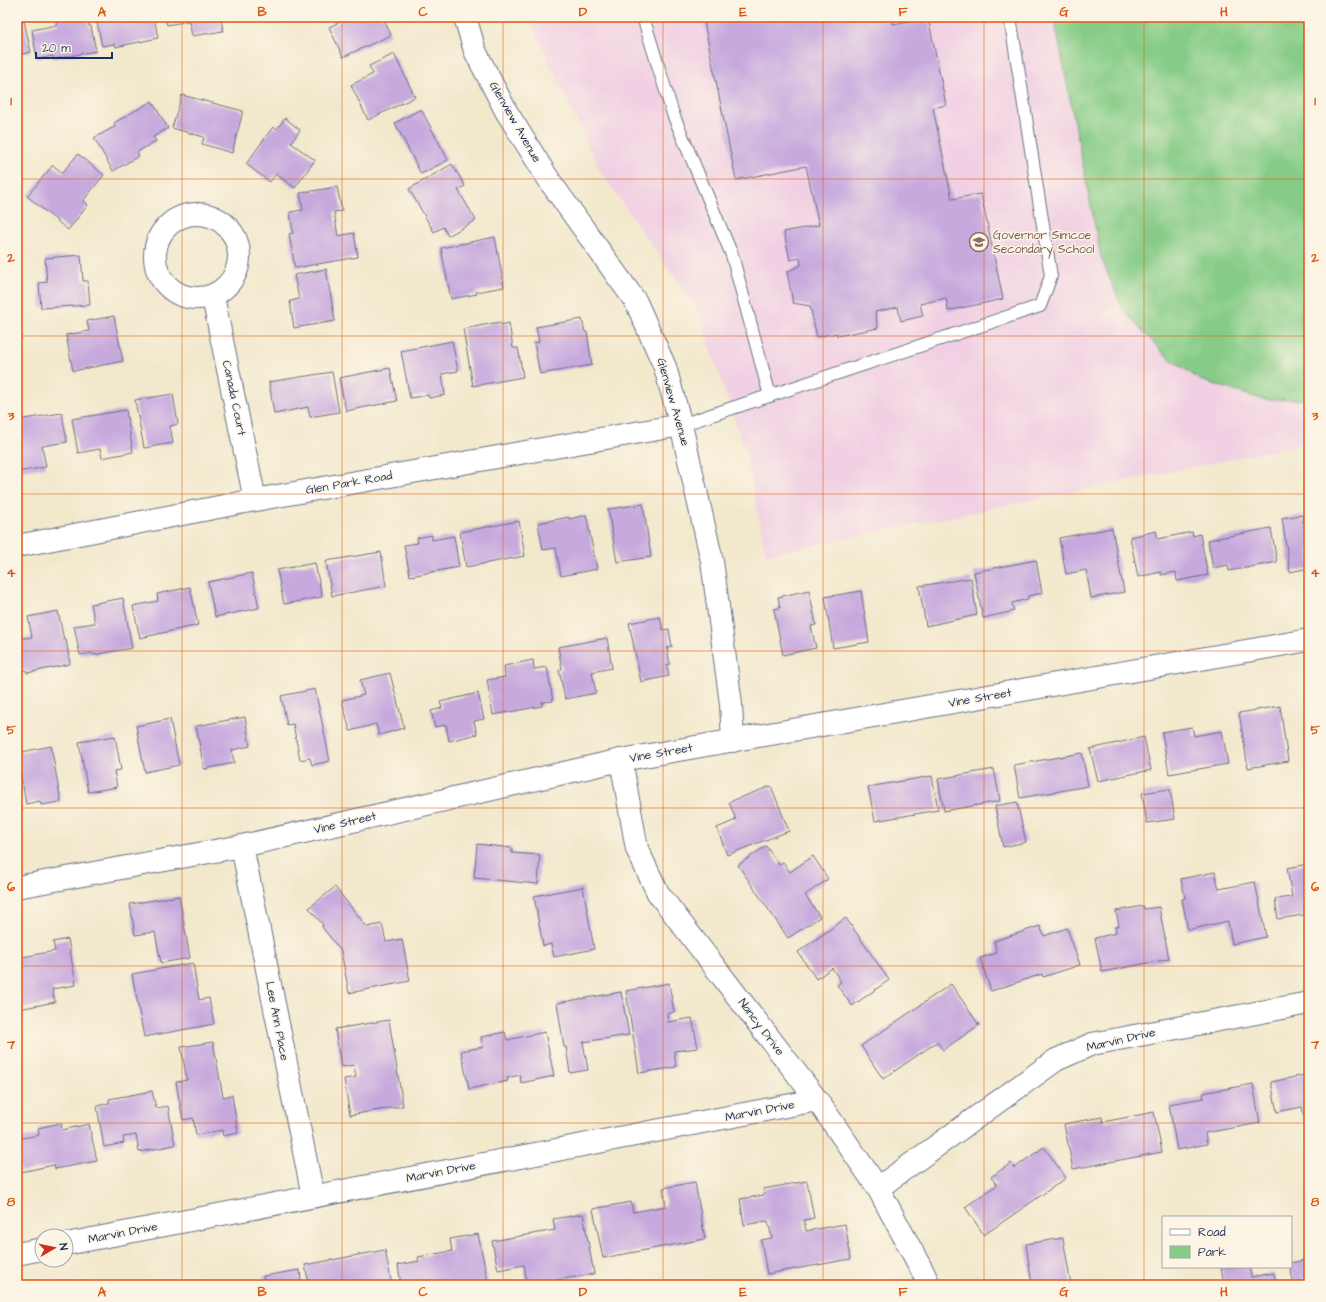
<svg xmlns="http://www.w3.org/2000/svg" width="1326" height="1302" viewBox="0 0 1326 1302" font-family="'Architects Daughter',sans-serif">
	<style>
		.built { fill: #f1d0e3 }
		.green { fill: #86cc86; stroke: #507e72 }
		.building { fill: #c7a9de }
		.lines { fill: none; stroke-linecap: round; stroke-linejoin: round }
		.service-casing { stroke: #667084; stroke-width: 14 }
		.minor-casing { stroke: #667084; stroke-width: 24 }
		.tertiary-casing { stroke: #667084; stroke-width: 24 }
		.service { stroke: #fff; stroke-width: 12 }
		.minor { stroke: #fff; stroke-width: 22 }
		.tertiary { stroke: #fff; stroke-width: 22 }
		.grid { fill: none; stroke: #de5710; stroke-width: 1; stroke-opacity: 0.55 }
		.labels { text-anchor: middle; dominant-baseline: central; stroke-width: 3; stroke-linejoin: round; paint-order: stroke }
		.street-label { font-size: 12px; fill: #1b2f5e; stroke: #fcf5e5 }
		.education-label { font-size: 12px; fill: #785e54; stroke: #fcf5e5; text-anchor: start }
		.neatline { fill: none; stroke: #de5710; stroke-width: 1.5 }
		.grid-label { font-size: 13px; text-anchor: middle; font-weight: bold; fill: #de5710 }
	</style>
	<rect width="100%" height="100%" fill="#fcf5e5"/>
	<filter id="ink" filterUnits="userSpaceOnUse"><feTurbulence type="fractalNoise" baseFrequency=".025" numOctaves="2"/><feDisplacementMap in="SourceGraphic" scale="8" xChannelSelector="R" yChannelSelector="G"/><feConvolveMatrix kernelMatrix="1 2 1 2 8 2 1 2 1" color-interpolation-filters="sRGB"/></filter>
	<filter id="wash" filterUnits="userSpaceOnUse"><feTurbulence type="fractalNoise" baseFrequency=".012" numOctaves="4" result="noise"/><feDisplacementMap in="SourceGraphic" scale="16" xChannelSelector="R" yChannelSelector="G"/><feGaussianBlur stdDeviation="0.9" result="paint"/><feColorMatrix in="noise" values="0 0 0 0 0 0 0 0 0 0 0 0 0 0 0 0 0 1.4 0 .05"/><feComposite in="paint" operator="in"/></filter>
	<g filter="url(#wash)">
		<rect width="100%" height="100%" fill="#f2e8cc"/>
		<polygon class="built" points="528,17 1309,17 1309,443 766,555 746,454 699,313 600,171"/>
		<polygon class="green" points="1054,17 1309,17 1309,399 1265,400 1200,380 1164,354 1123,310 1101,257"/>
		<g id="blocks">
			<g class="building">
				<polygon points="56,17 88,17 89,26 91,26 96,51 53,59 53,56 37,59 32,30 57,25"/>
				<polygon points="100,17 154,17 158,38 116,47 115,44 102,46 96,18"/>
				<polygon points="165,17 221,17 223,31 192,36 189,21 167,25"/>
				<polygon points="338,17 383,17 391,35 343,57 329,27 340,22"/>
				<polygon points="703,17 892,17 893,24 928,17 946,105 933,108 952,199 981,194 1003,299 948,311 946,298 920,304 923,316 901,321 898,307 875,312 878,328 837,336 837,333 817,337 810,306 793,303 787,272 801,265 800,258 790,260 784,232 819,225 806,166 736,180"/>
				<polygon points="24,21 31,52 17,55 17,22"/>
				<polygon points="394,54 415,97 368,120 351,85 373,74 369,66"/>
				<polygon points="182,95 243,111 232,153 202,144 204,137 172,128"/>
				<polygon points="152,101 168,128 153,137 156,141 137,152 139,156 113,171 94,138 116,126 114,123"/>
				<polygon points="421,109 448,160 421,174 395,123"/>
				<polygon points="285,118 300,130 291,143 315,160 295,188 276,174 270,182 246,164 273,127 277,129"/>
				<polygon points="78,154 104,175 83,201 88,205 68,230 27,196 53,165 62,173"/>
				<polygon points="452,164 465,186 458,190 476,220 448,236 443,227 434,232 409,189"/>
				<polygon points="337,187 342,211 334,212 338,236 354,233 358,257 295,268 289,234 293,233 290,212 303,210 300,193"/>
				<polygon points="495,237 504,287 476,292 477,294 451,299 441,248"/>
				<polygon points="81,255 83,281 88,281 90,305 41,308 39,283 47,282 45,258"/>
				<polygon points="326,269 335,321 294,328 290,301 299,299 294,275"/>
				<polygon points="114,316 123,361 73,371 66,335 89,331 87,321"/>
				<polygon points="582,319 585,332 587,332 592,365 540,374 534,343 539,342 536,327"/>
				<polygon points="500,322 501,325 509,323 513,348 518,348 523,377 473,386 463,329"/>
				<polygon points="452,341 458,371 442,374 445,395 429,398 428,395 410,398 401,351"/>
				<polygon points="390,368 397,401 346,411 339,378"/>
				<polygon points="332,372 339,412 310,417 308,407 274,414 269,382"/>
				<polygon points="173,394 178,424 170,426 173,443 144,448 135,400"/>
				<polygon points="126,410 133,452 102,458 100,449 78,453 72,419"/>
				<polygon points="62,413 67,442 42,446 46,467 17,472 17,420"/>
				<polygon points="643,504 651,557 617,562 608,509"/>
				<polygon points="586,515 597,569 561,576 556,548 543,550 538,523 569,517 569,519"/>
				<polygon points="1302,515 1303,522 1309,521 1309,568 1290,572 1282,518"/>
				<polygon points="519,521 525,556 466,567 460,532"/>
				<polygon points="1112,528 1124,592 1091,598 1086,570 1066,574 1059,538"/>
				<polygon points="1271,528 1277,562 1229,571 1228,565 1213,568 1208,540"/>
				<polygon points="1156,531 1158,539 1192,532 1193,536 1200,534 1208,575 1177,581 1176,572 1161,575 1161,572 1138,577 1130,537"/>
				<polygon points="432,535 432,540 454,536 459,567 410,576 404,545 418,543 417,538"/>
				<polygon points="381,552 386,586 332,596 326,561"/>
				<polygon points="1036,560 1042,593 1028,596 1028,599 1012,603 1014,611 983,618 974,572"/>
				<polygon points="315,563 322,597 284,604 277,570"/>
				<polygon points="252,573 259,608 215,617 208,582"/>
				<polygon points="971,578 977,615 926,626 919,586"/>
				<polygon points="190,587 198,625 140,638 133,606 158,601 157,594"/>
				<polygon points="809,590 816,625 811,626 816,648 783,655 774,609 780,608 778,597"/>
				<polygon points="861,591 869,642 833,648 825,597"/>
				<polygon points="123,598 132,648 93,655 92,653 80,655 74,626 95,623 91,604"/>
				<polygon points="58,611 64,640 66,639 70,664 27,673 26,670 17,672 17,639 32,637 28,617"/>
				<polygon points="660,617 663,630 669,629 672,647 667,648 670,664 667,665 669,676 641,682 629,623"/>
				<polygon points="607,638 612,668 592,672 596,693 565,699 559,670 562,669 558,647"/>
				<polygon points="533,660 534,669 547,667 553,701 542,702 542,706 493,715 487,680 505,677 504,666"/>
				<polygon points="390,673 404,728 379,735 376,724 350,731 342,700 364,695 360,680"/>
				<polygon points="315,689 330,761 312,765 310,758 300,760 293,724 287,725 281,696"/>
				<polygon points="478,693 484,719 474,721 477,734 449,741 446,725 435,727 431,711 442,708 440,702"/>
				<polygon points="1280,706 1288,761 1248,768 1239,713"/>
				<polygon points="245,717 250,746 232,750 234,763 204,769 196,726"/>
				<polygon points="170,719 179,765 145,772 136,726"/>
				<polygon points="1192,727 1194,736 1222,731 1228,764 1169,774 1162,732"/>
				<polygon points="115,736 121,770 114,771 117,787 88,792 79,742"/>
				<polygon points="1144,737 1151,770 1098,781 1090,749"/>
				<polygon points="51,746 61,802 41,805 40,801 26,804 17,753"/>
				<polygon points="1082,753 1088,786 1020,798 1014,765"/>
				<polygon points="994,769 1000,801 944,811 938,779"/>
				<polygon points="932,776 938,810 875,821 868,787"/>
				<polygon points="771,786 789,831 727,855 717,828 736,820 729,802"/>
				<polygon points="1170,789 1175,819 1147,823 1142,793"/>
				<polygon points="1017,802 1026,842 1003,847 995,806"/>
				<polygon points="477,844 512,848 512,853 540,855 538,884 474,878"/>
				<polygon points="766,846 779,865 783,862 790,872 813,856 828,879 805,895 820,917 788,938 738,865"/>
				<polygon points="1309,864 1309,914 1278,919 1275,899 1292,897 1287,868"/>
				<polygon points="1215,872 1219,889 1255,882 1266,937 1232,944 1228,921 1188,930 1182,899 1185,898 1181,879"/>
				<polygon points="335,887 367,927 382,924 386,942 402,939 410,981 349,993 341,951 322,927 323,925 309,908"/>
				<polygon points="583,887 594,949 554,957 551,944 543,946 534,896"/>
				<polygon points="179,896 190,958 161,963 155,932 135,935 130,904"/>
				<polygon points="1143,906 1144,909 1159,907 1169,959 1102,972 1095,938 1116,933 1115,927 1119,926 1116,911"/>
				<polygon points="846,918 889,980 852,1006 837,985 841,982 832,968 816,979 798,952"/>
				<polygon points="1040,926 1044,936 1067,928 1080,965 1043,977 1042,974 991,991 980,958 997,953 994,941"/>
				<polygon points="68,939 76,985 52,989 55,1002 19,1009 17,997 17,958 55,951 53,942"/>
				<polygon points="193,963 199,1000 209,998 214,1024 144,1037 132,974"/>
				<polygon points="669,983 674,1012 667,1014 668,1022 692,1018 698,1048 674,1051 676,1067 639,1073 626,991"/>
				<polygon points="951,984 979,1025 943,1050 937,1042 883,1079 861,1046"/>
				<polygon points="621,992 629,1035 583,1042 588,1070 570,1073 566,1047 564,1047 557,1003"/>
				<polygon points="389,1020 403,1106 350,1115 344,1079 356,1077 354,1065 341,1067 335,1029"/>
				<polygon points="505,1032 507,1040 545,1032 554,1076 521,1083 520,1075 507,1078 508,1081 469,1089 461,1051 483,1047 481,1037"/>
				<polygon points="213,1042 223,1097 232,1095 238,1133 223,1136 222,1130 196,1135 193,1118 183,1120 176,1082 187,1080 181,1047"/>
				<polygon points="1309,1074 1309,1120 1305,1121 1302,1107 1277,1112 1271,1082"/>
				<polygon points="1253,1084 1260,1123 1205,1133 1207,1144 1177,1150 1169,1104 1204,1098 1203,1093"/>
				<polygon points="152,1091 156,1108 168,1106 175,1145 139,1152 136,1135 123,1137 124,1143 104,1147 97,1106 109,1103 109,1099"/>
				<polygon points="1154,1112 1162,1152 1073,1169 1064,1124 1102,1117 1103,1122"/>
				<polygon points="61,1123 62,1130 89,1124 97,1161 55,1169 54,1165 21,1172 17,1153 17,1139 39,1135 38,1128"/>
				<polygon points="1044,1147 1066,1178 984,1235 965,1207 997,1185 991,1177 1011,1163 1014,1168"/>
				<polygon points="807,1181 814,1218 804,1220 806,1231 845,1224 851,1259 767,1274 761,1240 772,1238 768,1221 744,1225 740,1199 764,1195 763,1189"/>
				<polygon points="695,1182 705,1239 603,1258 593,1209 631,1202 633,1212 666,1206 663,1188"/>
				<polygon points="583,1214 594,1274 527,1285 524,1265 498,1270 492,1241 555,1230 553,1219"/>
				<polygon points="478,1234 488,1282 472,1285 401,1285 398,1265 419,1261 418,1257 452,1251 450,1239"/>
				<polygon points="1063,1238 1071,1285 1032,1285 1026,1244"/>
				<polygon points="385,1250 392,1285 309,1285 305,1265"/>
				<polygon points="1309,1259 1309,1285 1294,1285 1290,1267 1291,1263"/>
				<polygon points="1221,1267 1250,1267 1251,1277 1274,1273 1276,1285 1224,1285"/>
				<polygon points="300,1270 301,1282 299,1282 300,1285 246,1285 264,1281 263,1276"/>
			</g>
		</g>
	</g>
	<g filter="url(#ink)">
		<use href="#blocks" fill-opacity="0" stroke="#667084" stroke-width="1"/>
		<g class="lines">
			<g class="service-casing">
				<g id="service">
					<polyline points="643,17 673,114 732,255 770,396"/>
					<polyline points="681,425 1040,306 1051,276 1010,17"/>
				</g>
			</g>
			<g class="minor-casing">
				<g id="minor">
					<polyline points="465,17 475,51 506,111 551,183 636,302 665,367 681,425 712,561 731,704 733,741"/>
					<circle cx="197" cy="256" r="42"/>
					<polyline points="213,297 255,500"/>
					<polyline points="17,546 255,500 503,456 681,425"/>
					<polyline points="621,760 637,849 658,893 817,1100 878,1188 924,1274 929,1285"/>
					<polyline points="242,846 313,1196"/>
					<polyline points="878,1188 1056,1060 1092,1044 1309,1003"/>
					<polyline points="66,1244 817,1100"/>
					<polyline points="17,1254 42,1249"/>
				</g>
			</g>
			<g class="tertiary-casing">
				<polyline id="tertiary" points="17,887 242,846 621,760 1309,640"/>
			</g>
			<use href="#service" class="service"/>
			<use href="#minor" class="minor"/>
			<use href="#tertiary" class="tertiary"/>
		</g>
	</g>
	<path class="grid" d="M182,17V1285M342,17V1285M503,17V1285M663,17V1285M823,17V1285M984,17V1285M1144,17V1285M17,179H1309M17,336H1309M17,494H1309M17,651H1309M17,808H1309M17,966H1309M17,1123H1309"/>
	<defs>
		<g id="school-ring" transform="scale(1)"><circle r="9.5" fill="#fcf5e5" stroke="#8d6e63" stroke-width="1.5"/><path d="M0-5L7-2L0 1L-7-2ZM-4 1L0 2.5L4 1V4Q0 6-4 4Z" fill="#8d6e63"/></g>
	</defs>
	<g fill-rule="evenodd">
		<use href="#school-ring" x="979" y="242"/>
	</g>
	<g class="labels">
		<g class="street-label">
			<text transform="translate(515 122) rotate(60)">Glenview Avenue</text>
			<text transform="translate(234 398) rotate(78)">Canada Court</text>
			<text transform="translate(673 402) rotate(74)">Glenview Avenue</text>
			<text transform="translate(349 483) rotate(-10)">Glen Park Road</text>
			<text transform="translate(980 698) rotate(-10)">Vine Street</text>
			<text transform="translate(661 753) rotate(-10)">Vine Street</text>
			<text transform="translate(345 823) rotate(-13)">Vine Street</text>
			<text transform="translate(277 1021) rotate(79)">Lee Ann Place</text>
			<text transform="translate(761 1027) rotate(53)">Nancy Drive</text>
			<text transform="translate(1121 1040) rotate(-13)">Marvin Drive</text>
			<text transform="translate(760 1111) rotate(-11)">Marvin Drive</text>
			<text transform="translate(441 1172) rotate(-11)">Marvin Drive</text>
			<text transform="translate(123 1233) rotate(-11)">Marvin Drive</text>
		</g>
		<g class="education-label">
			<text x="993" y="235">Governor Simcoe<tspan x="993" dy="14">Secondary School</tspan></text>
		</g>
	</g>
	<rect width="1326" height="1302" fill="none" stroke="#fcf5e5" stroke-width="44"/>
	<rect x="1162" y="1216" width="130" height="52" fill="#fcf5e5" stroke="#a2a6af"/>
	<rect x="1170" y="1229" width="20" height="6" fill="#ffffff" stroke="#a2a6af"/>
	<text x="1198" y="1236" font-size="12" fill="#1b2f5e">Road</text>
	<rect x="1170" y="1246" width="20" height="12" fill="#86cc86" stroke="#a2a6af"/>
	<text x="1198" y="1256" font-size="12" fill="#1b2f5e">Park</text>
	<g transform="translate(54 1248) rotate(81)"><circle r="19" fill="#fcf5e5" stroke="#a2a6af"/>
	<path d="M0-3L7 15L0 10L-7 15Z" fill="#c8321e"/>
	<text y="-6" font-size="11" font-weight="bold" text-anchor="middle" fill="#1b2f5e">N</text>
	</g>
	<path d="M36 52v6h76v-6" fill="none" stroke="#1b2f5e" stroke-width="2"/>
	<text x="42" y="52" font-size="12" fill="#1b2f5e" stroke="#fcf5e5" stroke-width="3" paint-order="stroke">20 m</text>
	<rect x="22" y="22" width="1282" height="1258" class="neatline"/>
	<g class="grid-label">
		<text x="102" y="16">A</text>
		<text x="262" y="16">B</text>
		<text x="423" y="16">C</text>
		<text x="583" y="16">D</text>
		<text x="743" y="16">E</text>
		<text x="903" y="16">F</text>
		<text x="1064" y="16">G</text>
		<text x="1224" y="16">H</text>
		<text x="11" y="105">1</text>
		<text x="1315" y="105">1</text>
		<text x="11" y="262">2</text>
		<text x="1315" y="262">2</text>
		<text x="11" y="420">3</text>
		<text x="1315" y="420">3</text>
		<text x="11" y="577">4</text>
		<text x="1315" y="577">4</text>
		<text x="11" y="734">5</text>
		<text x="1315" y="734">5</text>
		<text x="11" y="891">6</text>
		<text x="1315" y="891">6</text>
		<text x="11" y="1049">7</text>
		<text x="1315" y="1049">7</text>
		<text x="11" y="1206">8</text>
		<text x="1315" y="1206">8</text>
		<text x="102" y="1296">A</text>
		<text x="262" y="1296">B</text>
		<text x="423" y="1296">C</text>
		<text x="583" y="1296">D</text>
		<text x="743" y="1296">E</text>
		<text x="903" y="1296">F</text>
		<text x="1064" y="1296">G</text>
		<text x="1224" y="1296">H</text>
	</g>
</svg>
